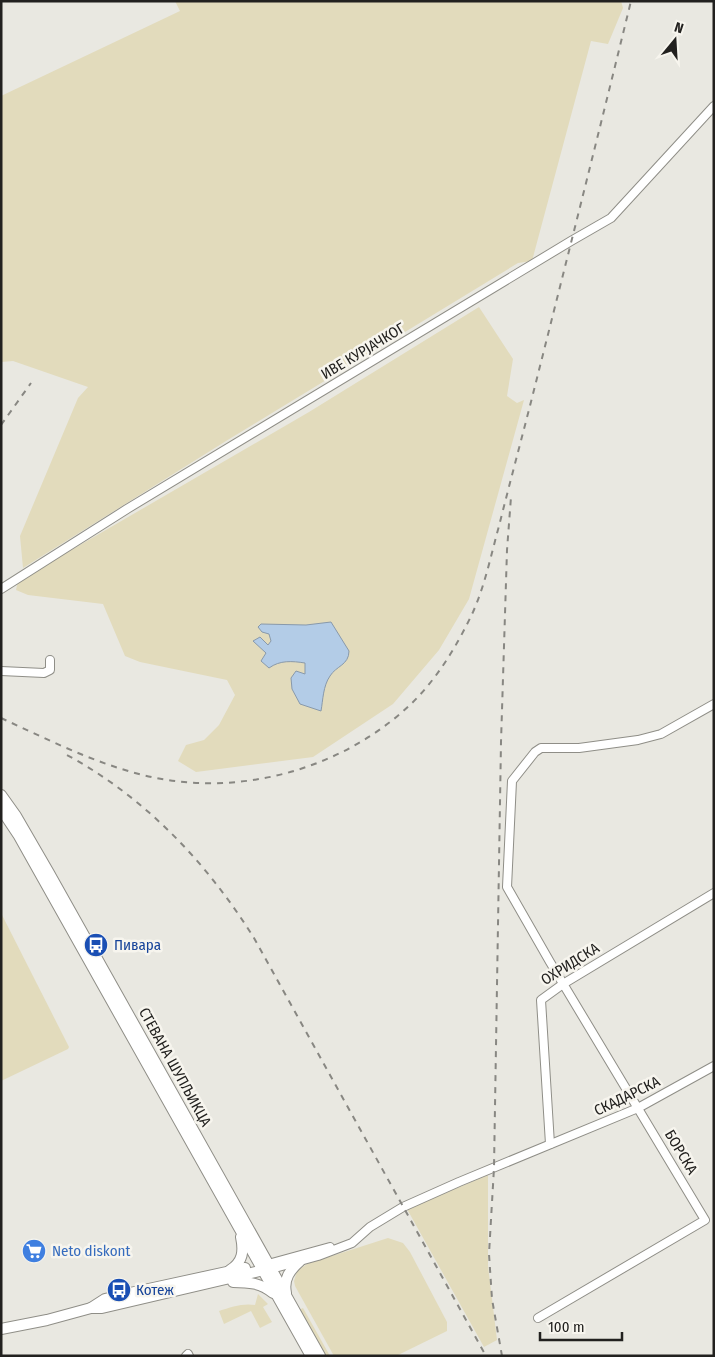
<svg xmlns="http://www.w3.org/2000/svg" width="715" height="1357" viewBox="0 0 715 1357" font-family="'Fira Sans Condensed',sans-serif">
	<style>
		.green { fill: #e2dbbc }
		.water { fill: #b3cce7; stroke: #8899ab }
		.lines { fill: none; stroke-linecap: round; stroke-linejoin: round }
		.minor-casing { stroke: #8f8e87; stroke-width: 10 }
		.major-casing { stroke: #8f8e87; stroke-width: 12 }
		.minor { stroke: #fff; stroke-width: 8 }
		.major { stroke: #fff; stroke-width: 10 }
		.rail { stroke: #888782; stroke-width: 2; stroke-dasharray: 6 6; stroke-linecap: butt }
		.labels { text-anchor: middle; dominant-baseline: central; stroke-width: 5; stroke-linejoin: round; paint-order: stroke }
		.street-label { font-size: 15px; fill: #22211f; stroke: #f7f5ee }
		.transit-label { font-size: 15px; fill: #164399; stroke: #f7f5ee; text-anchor: start }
		.shop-label { font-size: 15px; fill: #366cbe; stroke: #f7f5ee; text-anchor: start }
	</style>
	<rect width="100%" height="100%" fill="#e9e8e1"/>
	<g class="green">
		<polygon points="175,1 621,1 623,8 608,44 591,41 532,261 518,263 226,441 23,568 20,536 78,398 88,387 13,361 1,362 1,96 180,11"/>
		<polygon points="479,307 513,359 507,396 517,403 524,400 469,599 439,650 393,704 313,757 196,772 178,761 186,745 204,740 219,725 235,695 227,680 140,662 125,656 103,604 28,595 16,590 18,581 309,412"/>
		<polygon points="1,913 69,1047 68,1049 1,1081"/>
		<polygon points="488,1175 488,1266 497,1340 484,1347 407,1209"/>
		<polygon points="388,1238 403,1243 410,1252 447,1322 447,1331 396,1356 334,1356 295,1286 294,1281 297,1271 307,1264"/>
		<path d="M258,1294L268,1304L263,1307L272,1322L260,1328L251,1311L224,1324L219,1311C231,1307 243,1303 255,1305Z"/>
		<polygon points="303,1308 330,1356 324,1356 299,1310"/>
	</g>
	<path class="water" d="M331,622L349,651C349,665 336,666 330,676C323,686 323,700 321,711L300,704L292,689L291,678L296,671L305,674V663C292,661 280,660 269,668L261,661L266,653L253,641L260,637L268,645L271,641L269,634L262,632L258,627L261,624L306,625Z"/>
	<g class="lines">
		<g class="minor-casing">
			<g id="minor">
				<polyline points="1,589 127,509 571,241 611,218 714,106"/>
				<polyline points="1,671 44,673 50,670 50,660"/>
				<polyline points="550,1144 541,1000 563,984 714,893"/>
				<polyline points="268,1264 330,1247"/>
				<polyline points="271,1269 318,1256 352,1243 370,1227 403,1207 459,1182 638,1108 714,1066"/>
				<polyline points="538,1318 705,1220 550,962 507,887 512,781 535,752 541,748 579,748 638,740 661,734 714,704"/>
				<polyline points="186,1356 188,1354 189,1356"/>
			</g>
		</g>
		<g class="major-casing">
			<g id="major">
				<polyline points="1,795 16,816 49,873 320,1356"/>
				<polyline points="1,809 19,836 311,1356"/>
				<path d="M230,1270C243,1262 244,1251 241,1237"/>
				<path d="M233,1282C249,1282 261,1283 273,1293"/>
				<path d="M286,1293C283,1279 290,1270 300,1261"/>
				<polyline points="91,1308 105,1299 121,1295 245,1268"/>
				<polyline points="1,1329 47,1320 91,1308 102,1308 268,1269"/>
			</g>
		</g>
		<use href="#minor" class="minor"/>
		<use href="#major" class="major"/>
		<g class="rail">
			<polyline points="1,425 31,383"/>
			<path d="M1,718C51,741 102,767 156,778C246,796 344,767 410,705C437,679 457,646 473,612C485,585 491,555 499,526C511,478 524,430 536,382C568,255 600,128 631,1"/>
			<path d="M67,755C146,798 207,863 254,938L486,1356"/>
			<polyline points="502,1356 492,1299 489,1254 494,1168 501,742 507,550 511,497"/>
		</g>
	</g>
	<defs>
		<g id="bus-disc" transform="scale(1.25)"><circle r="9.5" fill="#1a4fb4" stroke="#f7f5ee"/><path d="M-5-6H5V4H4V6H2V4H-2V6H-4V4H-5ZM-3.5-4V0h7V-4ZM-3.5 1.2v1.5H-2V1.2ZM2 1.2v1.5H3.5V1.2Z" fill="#fff"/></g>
		<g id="supermarket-disc" transform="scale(1.25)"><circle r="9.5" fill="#3f7fe0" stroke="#f7f5ee"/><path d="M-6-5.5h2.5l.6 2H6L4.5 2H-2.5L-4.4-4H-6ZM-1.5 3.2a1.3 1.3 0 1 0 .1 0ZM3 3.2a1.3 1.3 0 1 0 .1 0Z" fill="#fff"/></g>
	</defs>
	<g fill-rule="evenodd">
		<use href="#bus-disc" x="96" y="945"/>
		<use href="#supermarket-disc" x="34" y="1251"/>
		<use href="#bus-disc" x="119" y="1290"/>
	</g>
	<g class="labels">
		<g class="street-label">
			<text transform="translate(363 351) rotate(-31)">ИВЕ КУРЈАЧКОГ</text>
			<text transform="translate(570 964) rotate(-32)">ОХРИДСКА</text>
			<text transform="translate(175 1067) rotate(61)">СТЕВАНА ШУПЉИКЦА</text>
			<text transform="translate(627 1096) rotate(-26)">СКАДАРСКА</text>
			<text transform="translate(681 1152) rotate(59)">БОРСКА</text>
		</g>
		<g class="transit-label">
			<text x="114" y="945">Пивара</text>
			<text x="136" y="1290">Котеж</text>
		</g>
		<g class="shop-label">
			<text x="52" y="1251">Neto diskont</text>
		</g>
	</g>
	<rect width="715" height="1357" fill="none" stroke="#22211f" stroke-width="5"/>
	<g transform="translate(675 40) rotate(18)" stroke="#f7f5ee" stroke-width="4" paint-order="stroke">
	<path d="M0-4L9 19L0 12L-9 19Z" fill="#22211f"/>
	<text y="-8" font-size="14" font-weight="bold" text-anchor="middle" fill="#22211f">N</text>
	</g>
	<path d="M540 1332v8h82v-8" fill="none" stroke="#22211f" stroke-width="2.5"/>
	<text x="548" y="1332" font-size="15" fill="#22211f" stroke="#f7f5ee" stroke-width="4" paint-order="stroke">100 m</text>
</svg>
